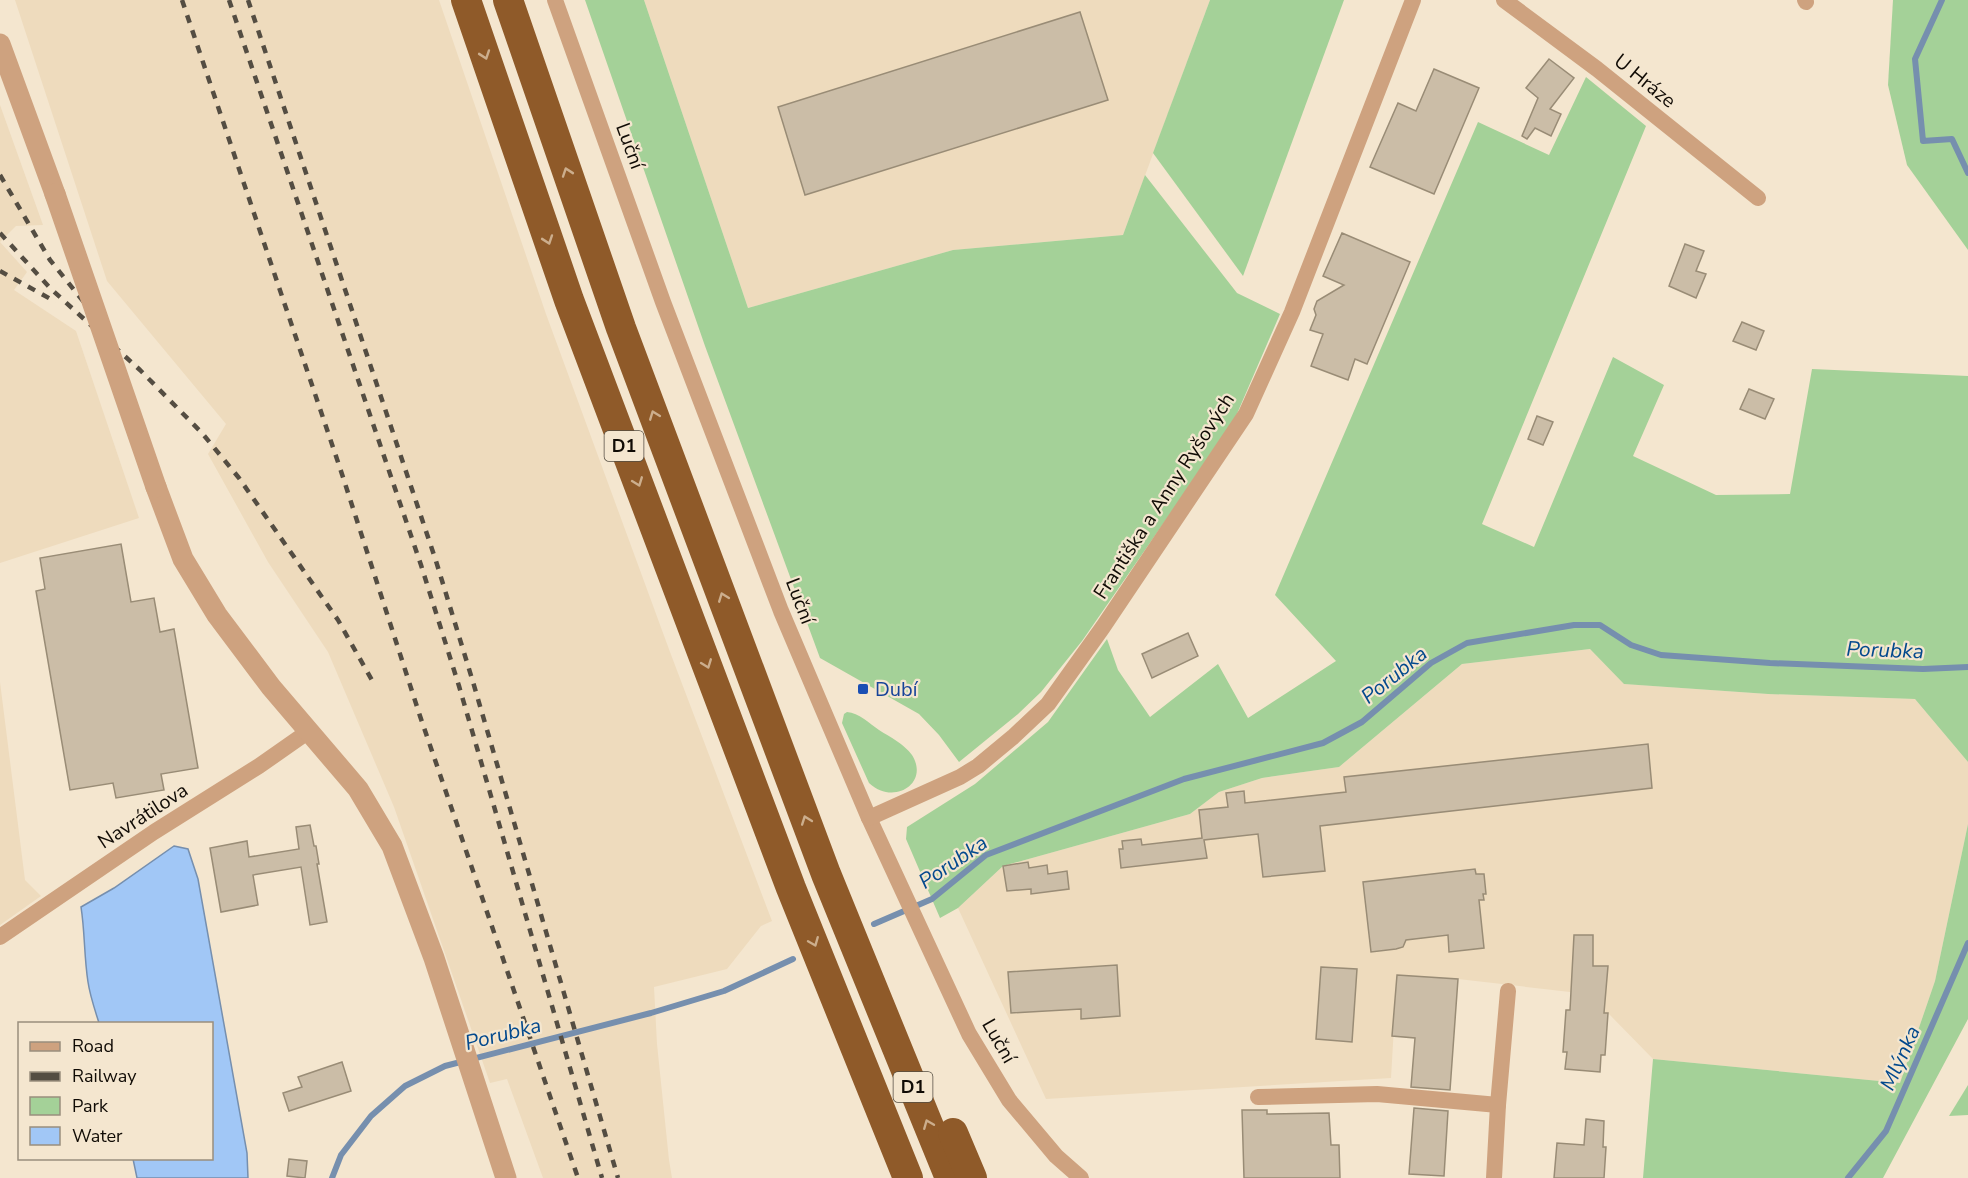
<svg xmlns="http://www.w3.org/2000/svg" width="1968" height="1178" viewBox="0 0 1968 1178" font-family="'Nunito Sans',sans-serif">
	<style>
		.built { fill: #eedbbd }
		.green { fill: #a4d198 }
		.water { fill: #a1c7f6; stroke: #768fae; stroke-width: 1.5 }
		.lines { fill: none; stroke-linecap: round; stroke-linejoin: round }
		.stream { stroke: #768fae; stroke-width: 6 }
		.building { fill: #cbbda7; stroke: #998c76; stroke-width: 1.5 }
		.minor { stroke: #cea27f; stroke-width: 16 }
		.tertiary { stroke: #cea27f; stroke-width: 21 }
		.motorway { stroke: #8f5a29; stroke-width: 30 }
		.rail { stroke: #544d42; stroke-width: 4.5; stroke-dasharray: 8 8; stroke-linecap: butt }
		.tertiary-bridge { stroke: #cea27f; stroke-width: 21 }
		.oneway { stroke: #ccae8d }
		.transit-dot { fill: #1a4fb4; stroke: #f4e6cf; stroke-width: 2 }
		.labels { text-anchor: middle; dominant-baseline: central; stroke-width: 4.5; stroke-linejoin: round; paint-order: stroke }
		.shield { fill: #f4e6cf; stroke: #544d42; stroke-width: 1.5 }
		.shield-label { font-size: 18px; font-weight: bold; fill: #100b05 }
		.street-label { font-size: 20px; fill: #100b05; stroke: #f4e6cf }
		.transit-label { font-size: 20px; fill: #164399; stroke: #f4e6cf; text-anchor: start }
		.water-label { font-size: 21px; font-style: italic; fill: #03498d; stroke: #f4e6cf }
	</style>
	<rect width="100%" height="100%" fill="#f4e6cf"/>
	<g class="built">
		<polygon points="15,0 439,0 546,314 670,652 772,921 761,926 727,969 654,987 657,1044 669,1160 672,1178 543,1178 507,1079 490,1083 394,807 328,652 268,562 208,454 226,424 107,281"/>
		<polygon points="644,0 1210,0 1123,235 953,250 748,308"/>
		<polygon points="0,105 43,225 16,226 0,242 27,272 14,290 76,331 139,518 0,563"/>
		<polygon points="1590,649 1625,684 1768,694 1915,699 1968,762 1968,824 1935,981 1900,1083 1653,1059 1608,1013 1604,1013 1605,996 1458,979 1397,975 1391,1078 1046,1099 958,908 1003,866 1190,814 1219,792 1262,778 1339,767 1462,664"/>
		<polygon points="0,682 25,880 41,896 0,925"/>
	</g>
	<g class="green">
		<polygon points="585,0 644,0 748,308 953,250 1123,235 1145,175 1237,293 1280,314 1233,423 1082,641 1041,692 1018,714 959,762 939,735 919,714 820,658 705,346"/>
		<polygon points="1210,0 1344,0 1243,276 1153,153"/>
		<polygon points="1893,0 1968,0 1968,250 1907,165 1888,85"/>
		<polygon points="1586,77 1646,126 1482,524 1534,547 1613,357 1664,385 1633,456 1716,495 1790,494 1812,369 1968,376 1968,762 1915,699 1768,694 1624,684 1590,649 1462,664 1339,767 1262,778 1219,792 1190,814 1003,866 958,908 940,918 906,839 907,827 975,784 1048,722 1107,639 1118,670 1150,717 1218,664 1248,718 1336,661 1275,595 1478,122 1549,155"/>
		<path d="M847,712C859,713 869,723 879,730C890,737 904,744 912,755C930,784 893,806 869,783L842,723L844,714Z"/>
		<polygon points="1968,824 1968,1019 1883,1178 1643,1178 1653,1059 1900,1083 1935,981"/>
		<polygon points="1968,1085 1968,1115 1949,1116"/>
	</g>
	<path class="water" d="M174,846L188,849L198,879L247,1153L248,1178H137L133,1159L212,1158V1024L99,1023C95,1010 90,996 88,982C84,957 85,932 81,907L114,888Z"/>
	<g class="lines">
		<g class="stream">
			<polyline points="1942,0 1915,59 1923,141 1952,139 1968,173"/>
			<polyline points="874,924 932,899 986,855 1184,779 1323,743 1362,722 1431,663 1467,643 1574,625 1600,625 1631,645 1661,655 1770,663 1923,669 1968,667"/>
			<polyline points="332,1178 341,1155 371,1116 405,1086 445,1066 651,1013 724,991 793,959"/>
			<polyline points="1848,1178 1886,1131 1968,943"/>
		</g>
	</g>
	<g class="building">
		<polygon points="1080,12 1108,100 805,195 778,107"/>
		<polygon points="1549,59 1574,78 1550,109 1561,114 1551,136 1535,128 1527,139 1522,136 1538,98 1526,88"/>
		<polygon points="1434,69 1479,88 1434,194 1370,167 1398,103 1416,111"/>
		<polygon points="1342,233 1410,262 1367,364 1355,359 1348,380 1311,366 1323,334 1310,330 1316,315 1314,309 1317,301 1344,285 1323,276"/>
		<polygon points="1685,244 1704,251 1696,271 1706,274 1696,298 1669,286"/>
		<polygon points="1742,322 1764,331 1756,350 1733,341"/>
		<polygon points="1749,389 1774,399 1765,419 1740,409"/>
		<polygon points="1537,416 1553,422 1543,445 1528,439"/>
		<polygon points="121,544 131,602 154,598 160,632 174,629 198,768 161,774 164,790 116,798 113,783 70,790 36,591 45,589 40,558"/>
		<polygon points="1188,633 1198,656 1152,678 1142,654"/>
		<polygon points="1648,744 1652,788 1320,826 1325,871 1263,877 1258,834 1204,840 1207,858 1121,868 1119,849 1123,849 1122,841 1141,839 1142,845 1202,838 1199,810 1228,807 1226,793 1244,791 1245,803 1346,792 1344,777"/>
		<polygon points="310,825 314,846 316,846 319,864 317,864 327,922 310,925 301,867 253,875 258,905 221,912 210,848 247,841 249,857 299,849 296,827"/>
		<polygon points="1028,862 1029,868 1047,865 1048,874 1067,871 1069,889 1031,894 1031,889 1007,891 1003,866"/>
		<polygon points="1475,869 1476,874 1484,874 1486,894 1483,894 1484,900 1479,900 1484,948 1449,952 1448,935 1406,940 1403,947 1396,949 1371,952 1363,882"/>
		<polygon points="1574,935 1593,935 1593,966 1608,966 1604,1013 1608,1013 1605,1055 1601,1055 1600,1072 1565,1069 1567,1052 1563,1052 1566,1010 1570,1010"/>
		<polygon points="1117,965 1120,1016 1081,1019 1081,1009 1011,1013 1008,972"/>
		<polygon points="1321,967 1357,969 1352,1042 1316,1039"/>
		<polygon points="1397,975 1458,979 1450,1090 1411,1087 1415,1038 1392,1036"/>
		<polygon points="342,1062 351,1091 289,1111 283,1093 302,1087 298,1077"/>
		<polygon points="1414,1108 1448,1111 1444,1176 1409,1174"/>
		<polygon points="1242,1110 1267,1110 1267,1114 1329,1113 1331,1145 1339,1145 1340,1178 1244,1178"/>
		<polygon points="1586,1119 1604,1121 1603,1147 1606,1147 1604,1178 1554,1178 1557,1143 1584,1145"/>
		<polygon points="289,1159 307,1161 305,1178 287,1176"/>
	</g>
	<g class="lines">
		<g class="minor">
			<polyline points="555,0 663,302 781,611 869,818 969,1034 1009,1100 1056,1156 1081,1178"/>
			<polyline points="1504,0 1597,69 1758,198"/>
			<polyline points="1805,0 1806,2"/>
			<polyline points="869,818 960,777 978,766 1013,737 1048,704 1103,627 1246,414 1292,312 1413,0"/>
			<polyline points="0,937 154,832 259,766 309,731"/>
			<polyline points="1258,1097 1377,1094 1498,1105"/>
			<polyline points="1494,1178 1498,1105 1508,991"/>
		</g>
		<g class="tertiary">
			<polyline points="0,44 55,194"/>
			<polyline points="156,487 183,559 217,615 271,687 358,789 392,846 434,958 506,1178"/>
		</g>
		<g class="motorway">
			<polyline points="466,0 569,300 791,888 908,1178"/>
			<polyline points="508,0 621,328 826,874 950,1178"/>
			<polyline points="953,1133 972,1178"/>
		</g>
		<g class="rail">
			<polyline points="182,0 340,468 420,716 578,1178"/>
			<polyline points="229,0 421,565 459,686 602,1178"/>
			<polyline points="248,0 436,561 473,682 618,1178"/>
			<polyline points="0,175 50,260 111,336"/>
			<polyline points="0,233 50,288 140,370 202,433 239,478 338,620 373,682"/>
			<polyline points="0,271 56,302"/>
		</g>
		<polyline class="tertiary-bridge" points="55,194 156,487"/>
	</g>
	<defs><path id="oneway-chevron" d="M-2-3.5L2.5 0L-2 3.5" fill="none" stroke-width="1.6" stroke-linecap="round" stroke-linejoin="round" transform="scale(1.5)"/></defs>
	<g class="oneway">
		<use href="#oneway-chevron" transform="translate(485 55) rotate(71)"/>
		<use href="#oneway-chevron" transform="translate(567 172) rotate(-109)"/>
		<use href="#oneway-chevron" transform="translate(548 240) rotate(71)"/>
		<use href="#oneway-chevron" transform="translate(654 415) rotate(-111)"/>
		<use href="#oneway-chevron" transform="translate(638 482) rotate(69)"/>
		<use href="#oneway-chevron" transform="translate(723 597) rotate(-111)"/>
		<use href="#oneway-chevron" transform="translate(707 664) rotate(69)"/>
		<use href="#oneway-chevron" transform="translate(806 820) rotate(-110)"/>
		<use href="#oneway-chevron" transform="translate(814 942) rotate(68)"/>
		<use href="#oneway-chevron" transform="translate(928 1124) rotate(-112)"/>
	</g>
	<rect class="transit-dot" x="857" y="683" width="12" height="12" rx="3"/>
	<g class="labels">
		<g class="shield">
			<rect x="604.5" y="431" width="39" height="30" rx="4.5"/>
			<rect x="893.5" y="1072" width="39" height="30" rx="4.5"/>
		</g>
		<g class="shield-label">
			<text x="624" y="446">D1</text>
			<text x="913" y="1087">D1</text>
		</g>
		<g class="street-label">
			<text transform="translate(1645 81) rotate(39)">U Hráze</text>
			<text transform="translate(630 146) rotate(70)">Luční</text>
			<text transform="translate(1164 496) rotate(-57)">Františka a Anny Ryšových</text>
			<text transform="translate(800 601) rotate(69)">Luční</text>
			<text transform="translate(143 816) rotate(-33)">Navrátilova</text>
			<text transform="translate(999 1041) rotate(60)">Luční</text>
		</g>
		<g class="transit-label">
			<text x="875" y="689">Dubí</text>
		</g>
		<g class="water-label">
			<text transform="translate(1885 650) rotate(2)">Porubka</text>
			<text transform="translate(1394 675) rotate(-39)">Porubka</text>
			<text transform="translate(953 862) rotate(-34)">Porubka</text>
			<text transform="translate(503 1034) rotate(-14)">Porubka</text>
			<text transform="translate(1900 1058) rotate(-66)">Mlýnka</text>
		</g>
	</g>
	<rect x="18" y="1022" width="195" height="138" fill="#f4e6cf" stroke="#998e7e" stroke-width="1.5"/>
	<rect x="30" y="1042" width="30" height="9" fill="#cea27f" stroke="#998e7e" stroke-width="1.5"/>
	<text x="72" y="1052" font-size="18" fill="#100b05">Road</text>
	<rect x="30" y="1072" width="30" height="9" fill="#544d42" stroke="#998e7e" stroke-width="1.5"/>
	<text x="72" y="1082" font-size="18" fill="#100b05">Railway</text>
	<rect x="30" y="1097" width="30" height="18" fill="#a4d198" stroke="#998e7e" stroke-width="1.5"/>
	<text x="72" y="1112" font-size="18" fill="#100b05">Park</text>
	<rect x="30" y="1127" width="30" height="18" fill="#a1c7f6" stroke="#998e7e" stroke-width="1.5"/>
	<text x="72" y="1142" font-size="18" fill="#100b05">Water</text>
</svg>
